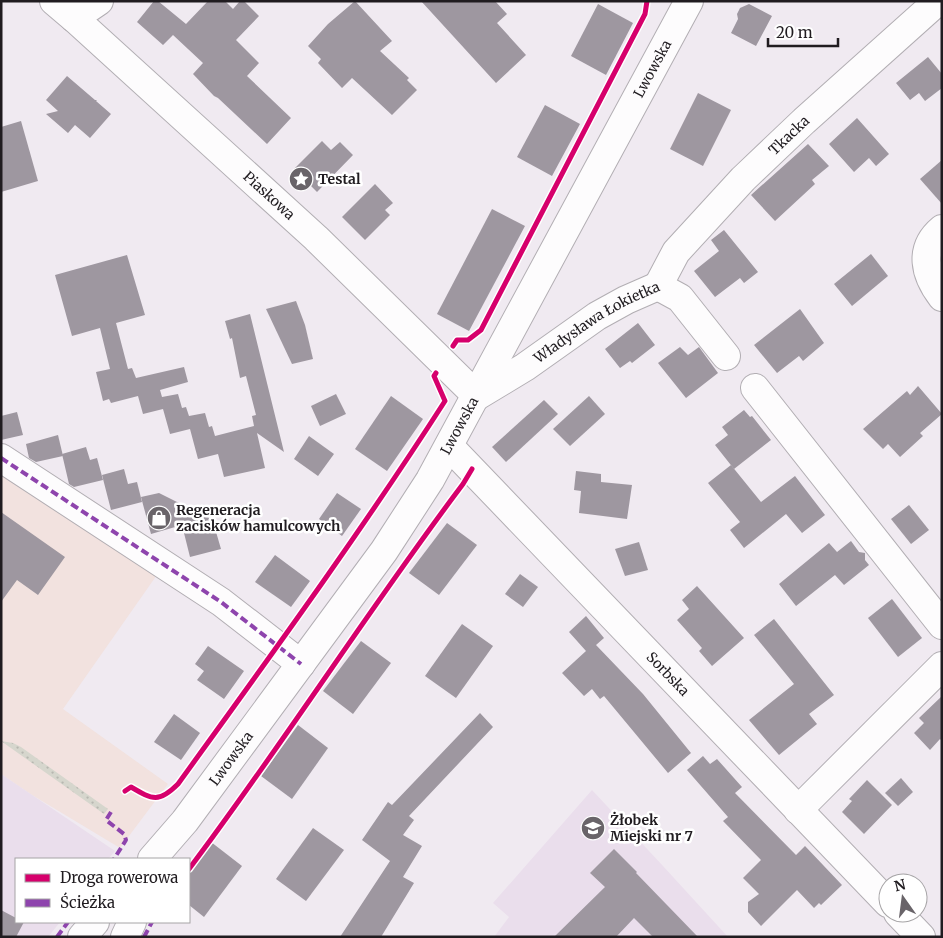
<svg xmlns="http://www.w3.org/2000/svg" width="943" height="938" viewBox="0 0 943 938" font-family="Merriweather,serif">
	<style>
		.commercial { fill: #f2e2df }
		.built { fill: #eadeec }
		.green { fill: url(#green-dots) }
		.building { fill: #9e97a0 }
		.lines { fill: none; stroke-linecap: round; stroke-linejoin: round }
		.minor-casing { stroke: #b2aeb3; stroke-width: 30 }
		.major-casing { stroke: #b2aeb3; stroke-width: 30 }
		.minor { stroke: #fdfcfd; stroke-width: 28 }
		.major { stroke: #fdfcfd; stroke-width: 28 }
		.quiet { stroke: #8e44ad; stroke-width: 4; stroke-dasharray: 8 4; stroke-linecap: butt }
		.cycleway-casing { stroke: #fff; stroke-width: 8 }
		.cycleway { stroke: #d6006c; stroke-width: 5 }
		.labels { text-anchor: middle; dominant-baseline: central; stroke-width: 5; stroke-linejoin: round; paint-order: stroke }
		.street-label { font-size: 14px; fill: #201c20; stroke: #fff }
		.poi-label { font-size: 14px; font-weight: bold; fill: #201c20; stroke: #fff; text-anchor: start }
	</style>
	<defs>
		<pattern id="green-dots" width="8" height="8" patternUnits="userSpaceOnUse" patternTransform="scale(1.25)"><rect width="8" height="8" fill="#d6d6cd"/><path d="M2 2h.1M6 6h.1" fill="none" stroke="#b7b7b0" stroke-width="1.8" stroke-linecap="round"/></pattern>
	</defs>
	<rect width="100%" height="100%" fill="#f0eaf1"/>
	<polygon class="commercial" points="1,468 159,572 63,709 168,784 120,848 32,795 1,774"/>
	<g class="built">
		<polygon points="1,774 115,851 108,859 16,859 16,922 60,922 48,937 1,937"/>
		<polygon points="592,790 663,866 728,937 494,937 509,917 493,903"/>
	</g>
	<polygon class="green" points="1,741 13,743 21,747 108,809 104,814"/>
	<g class="building">
		<polygon points="154,1 158,1 186,24 208,1 225,1 233,9 240,1 244,1 259,16 236,40 259,63 247,76 291,118 267,144 218,98 214,96 193,74 203,63 173,35 163,45 137,22"/>
		<polygon points="355,1 392,41 380,51 409,78 407,80 417,90 392,115 352,78 342,88 318,63 321,59 308,46 328,24"/>
		<polygon points="421,1 495,1 507,14 497,23 526,55 496,83"/>
		<polygon points="598,4 633,23 606,75 571,56"/>
		<polygon points="749,4 772,16 756,46 731,33 738,19 737,14 740,8"/>
		<polygon points="928,57 942,74 942,88 925,101 919,93 910,100 896,83"/>
		<polygon points="67,76 95,100 97,100 96,101 111,114 90,138 75,125 68,133 46,114 58,111 46,100"/>
		<polygon points="698,93 731,110 703,166 670,149"/>
		<polygon points="545,105 580,124 552,176 517,157"/>
		<polygon points="857,118 889,154 876,166 869,158 854,172 829,144"/>
		<polygon points="21,121 38,181 1,192 1,127"/>
		<polygon points="322,141 331,150 340,142 353,155 317,192 294,169"/>
		<polygon points="808,144 829,166 812,180 815,184 775,221 751,195"/>
		<polygon points="942,160 942,204 920,179"/>
		<polygon points="375,184 393,203 385,210 390,215 365,240 342,217"/>
		<polygon points="492,209 525,226 469,331 437,314"/>
		<polygon points="724,230 758,272 744,283 740,278 715,297 694,271 719,251 711,240"/>
		<polygon points="871,254 888,276 852,306 834,284"/>
		<polygon points="127,255 145,315 116,323 128,369 132,368 136,378 184,367 188,382 160,390 162,397 178,394 182,408 186,407 189,416 205,413 209,427 212,426 215,436 254,426 252,416 256,415 246,376 240,378 232,338 230,339 225,321 250,314 284,452 257,433 265,468 224,477 218,454 198,459 190,429 170,434 163,409 143,414 138,396 111,403 109,399 103,401 96,372 110,369 100,328 72,336 55,275"/>
		<polygon points="296,301 305,325 313,359 292,364 266,309"/>
		<polygon points="800,309 824,343 803,361 799,356 777,373 754,345"/>
		<polygon points="638,323 655,345 632,363 630,361 620,368 605,349"/>
		<polygon points="680,347 688,355 699,347 718,373 686,398 658,363"/>
		<polygon points="918,386 942,414 920,433 923,436 900,457 888,444 883,449 863,429 907,391 910,395"/>
		<polygon points="336,394 346,414 320,426 311,406"/>
		<polygon points="391,396 423,419 387,471 355,449"/>
		<polygon points="589,396 605,414 570,446 553,429"/>
		<polygon points="544,400 558,414 506,462 492,447"/>
		<polygon points="744,410 750,417 752,416 771,440 734,469 715,445 728,435 722,427"/>
		<polygon points="17,412 23,435 1,440 1,416"/>
		<polygon points="58,435 63,456 36,462 29,458 26,444"/>
		<polygon points="309,436 334,454 318,476 294,459"/>
		<polygon points="86,447 90,460 97,458 103,480 74,487 69,484 62,454"/>
		<polygon points="731,465 761,502 795,476 825,515 802,533 786,514 744,548 730,530 740,522 708,483"/>
		<polygon points="124,469 128,484 137,482 142,502 111,510 102,475"/>
		<polygon points="576,471 601,474 601,482 632,485 627,519 579,513 581,491 574,490"/>
		<polygon points="159,493 209,518 214,525 221,549 190,557 182,525 151,534 141,497"/>
		<polygon points="337,493 361,509 342,536 319,519"/>
		<polygon points="909,505 929,530 911,544 891,519"/>
		<polygon points="1,512 65,557 38,595 17,580 1,602"/>
		<polygon points="447,523 477,545 439,595 409,573"/>
		<polygon points="851,541 859,552 865,553 865,560 869,565 844,585 835,575 796,606 779,584 829,543 837,552"/>
		<polygon points="639,542 648,570 625,576 615,549"/>
		<polygon points="275,555 310,581 291,607 255,582"/>
		<polygon points="520,574 538,587 523,607 505,594"/>
		<polygon points="697,586 744,638 712,666 699,651 702,648 677,620 689,609 682,600"/>
		<polygon points="892,599 922,638 898,657 868,618"/>
		<polygon points="586,616 604,638 596,645 643,694 691,753 668,773 604,696 600,699 592,689 584,696 562,673 586,651 569,632"/>
		<polygon points="774,619 834,695 809,714 817,724 779,755 749,720 794,684 754,635"/>
		<polygon points="462,624 493,646 456,698 425,676"/>
		<polygon points="361,641 391,663 353,714 323,691"/>
		<polygon points="208,646 244,671 224,699 197,680 204,671 195,664"/>
		<polygon points="942,696 942,741 940,739 930,750 914,733 924,723 919,718"/>
		<polygon points="480,713 493,727 409,816 414,820 403,835 422,846 403,877 414,883 381,937 340,937 390,861 362,840 388,802 392,805"/>
		<polygon points="174,714 200,733 181,760 154,742"/>
		<polygon points="298,725 328,748 292,799 261,776"/>
		<polygon points="703,756 710,764 717,759 742,787 735,793 796,855 805,846 842,885 821,905 819,903 814,908 797,890 761,926 748,912 748,902 759,894 743,878 761,860 723,821 728,817 687,770"/>
		<polygon points="901,778 913,792 898,806 885,793"/>
		<polygon points="867,780 892,805 864,834 842,812 852,801 849,799"/>
		<polygon points="313,828 344,850 306,901 276,879"/>
		<polygon points="211,842 242,866 204,917 189,905 189,873"/>
		<polygon points="614,849 637,872 636,873 698,937 653,937 634,918 616,937 554,937 605,887 590,873"/>
		<polygon points="1,910 16,918 16,922 24,922 16,937 1,937"/>
	</g>
	<g class="lines">
		<g class="minor-casing">
			<g id="minor">
				<path id="s1" d="M54,1L74,18L316,238L477,396L525,367L597,316L626,300L658,286"/>
				<polyline points="74,18 99,1"/>
				<path d="M942,229C918,249 925,275 942,297"/>
				<path id="s2" d="M658,286L676,252L743,179L804,121L938,1"/>
				<polyline points="658,286 680,298 726,356"/>
				<polyline points="755,388 942,625"/>
				<path id="s3" d="M449,446L888,903"/>
				<polyline points="1,458 221,602 301,664"/>
				<polyline points="798,810 942,666"/>
				<path id="s4" d="M152,859L185,821L384,551L430,480L689,1"/>
				<polyline points="898,913 921,937"/>
				<polyline points="125,937 132,922"/>
			</g>
		</g>
		<g class="major-casing">
			<polyline id="major" points="82,937 95,922"/>
		</g>
		<use href="#minor" class="minor"/>
		<use href="#major" class="major"/>
		<g class="quiet">
			<polyline points="1,458 221,602 301,664"/>
			<polyline points="111,812 106,820 124,834 126,840 114,859"/>
			<polyline points="57,937 68,922"/>
			<polyline points="144,937 152,922"/>
		</g>
		<g class="cycleway-casing">
			<g id="cycleway">
				<polyline points="453,346 457,340 468,340 481,330 645,14 647,1"/>
				<path d="M125,791L131,787C153,800 159,803 178,784C269,658 361,532 445,401L434,376L436,373"/>
				<path d="M189,869C284,743 368,610 463,484L472,469"/>
			</g>
		</g>
		<use href="#cycleway" class="cycleway"/>
	</g>
	<defs>
		<g id="sight-disc" transform="scale(1.25)"><circle r="9.5" fill="#696469" stroke="#fff"/><path d="M0-6L1.8-2.2L6-1.7L2.9 1.2L3.7 5.4L0 3.3L-3.7 5.4L-2.9 1.2L-6-1.7L-1.8-2.2Z" fill="#fff"/></g>
		<g id="shop-disc" transform="scale(1.25)"><circle r="9.5" fill="#696469" stroke="#fff"/><path d="M-5-2.5h2.3a2.7 3.5 0 0 1 5.4 0H5L5.5 6h-11ZM-1.5-2.5h3a1.5 2.3 0 0 0-3 0Z" fill="#fff"/></g>
		<g id="school-disc" transform="scale(1.25)"><circle r="9.5" fill="#696469" stroke="#fff"/><path d="M0-5L7-2L0 1L-7-2ZM-4 1L0 2.5L4 1V4Q0 6-4 4Z" fill="#fff"/></g>
	</defs>
	<g fill-rule="evenodd">
		<use href="#sight-disc" x="301" y="179"/>
		<use href="#shop-disc" x="159" y="518"/>
		<use href="#school-disc" x="593" y="828"/>
	</g>
	<g class="labels">
		<g class="street-label">
			<text stroke="none"><textPath href="#s4" startOffset="938">Lwowska</textPath></text>
			<text stroke="none"><textPath href="#s2" startOffset="201">Tkacka</textPath></text>
			<text stroke="none"><textPath href="#s1" startOffset="290">Piaskowa</textPath></text>
			<text stroke="none"><textPath href="#s1" startOffset="720">Władysława Łokietka</textPath></text>
			<text stroke="none"><textPath href="#s4" startOffset="532">Lwowska</textPath></text>
			<text stroke="none"><textPath href="#s3" startOffset="316">Sorbska</textPath></text>
			<text stroke="none"><textPath href="#s4" startOffset="128">Lwowska</textPath></text>
		</g>
		<g class="poi-label">
			<text x="318" y="179">Testal</text>
			<text x="176" y="510">Regeneracja<tspan x="176" dy="16">zacisków hamulcowych</tspan></text>
			<text x="610" y="820">Żłobek<tspan x="610" dy="16">Miejski nr 7</tspan></text>
		</g>
	</g>
	<rect width="943" height="938" fill="none" stroke="#201c20" stroke-width="5"/>
	<rect x="15" y="858" width="175" height="65" fill="#ffffff" stroke="#a6a4a6"/>
	<rect x="25" y="874" width="25" height="8" fill="#d6006c" stroke="#a6a4a6"/>
	<text x="60" y="883" font-size="15" fill="#201c20">Droga rowerowa</text>
	<rect x="25" y="899" width="25" height="8" fill="#8e44ad" stroke="#a6a4a6"/>
	<text x="60" y="908" font-size="15" fill="#201c20">Ścieżka</text>
	<g transform="translate(903 898) rotate(346)"><circle r="24" fill="#ffffff" stroke="#a6a4a6"/>
	<path d="M0-4L9 19L0 12L-9 19Z" fill="#696469"/>
	<text y="-8" font-size="14" font-weight="bold" text-anchor="middle" fill="#201c20">N</text>
	</g>
	<path d="M768 38v8h70v-8" fill="none" stroke="#201c20" stroke-width="2.5"/>
	<text x="776" y="38" font-size="15" fill="#201c20" stroke="#ffffff" stroke-width="4" paint-order="stroke">20 m</text>
</svg>
